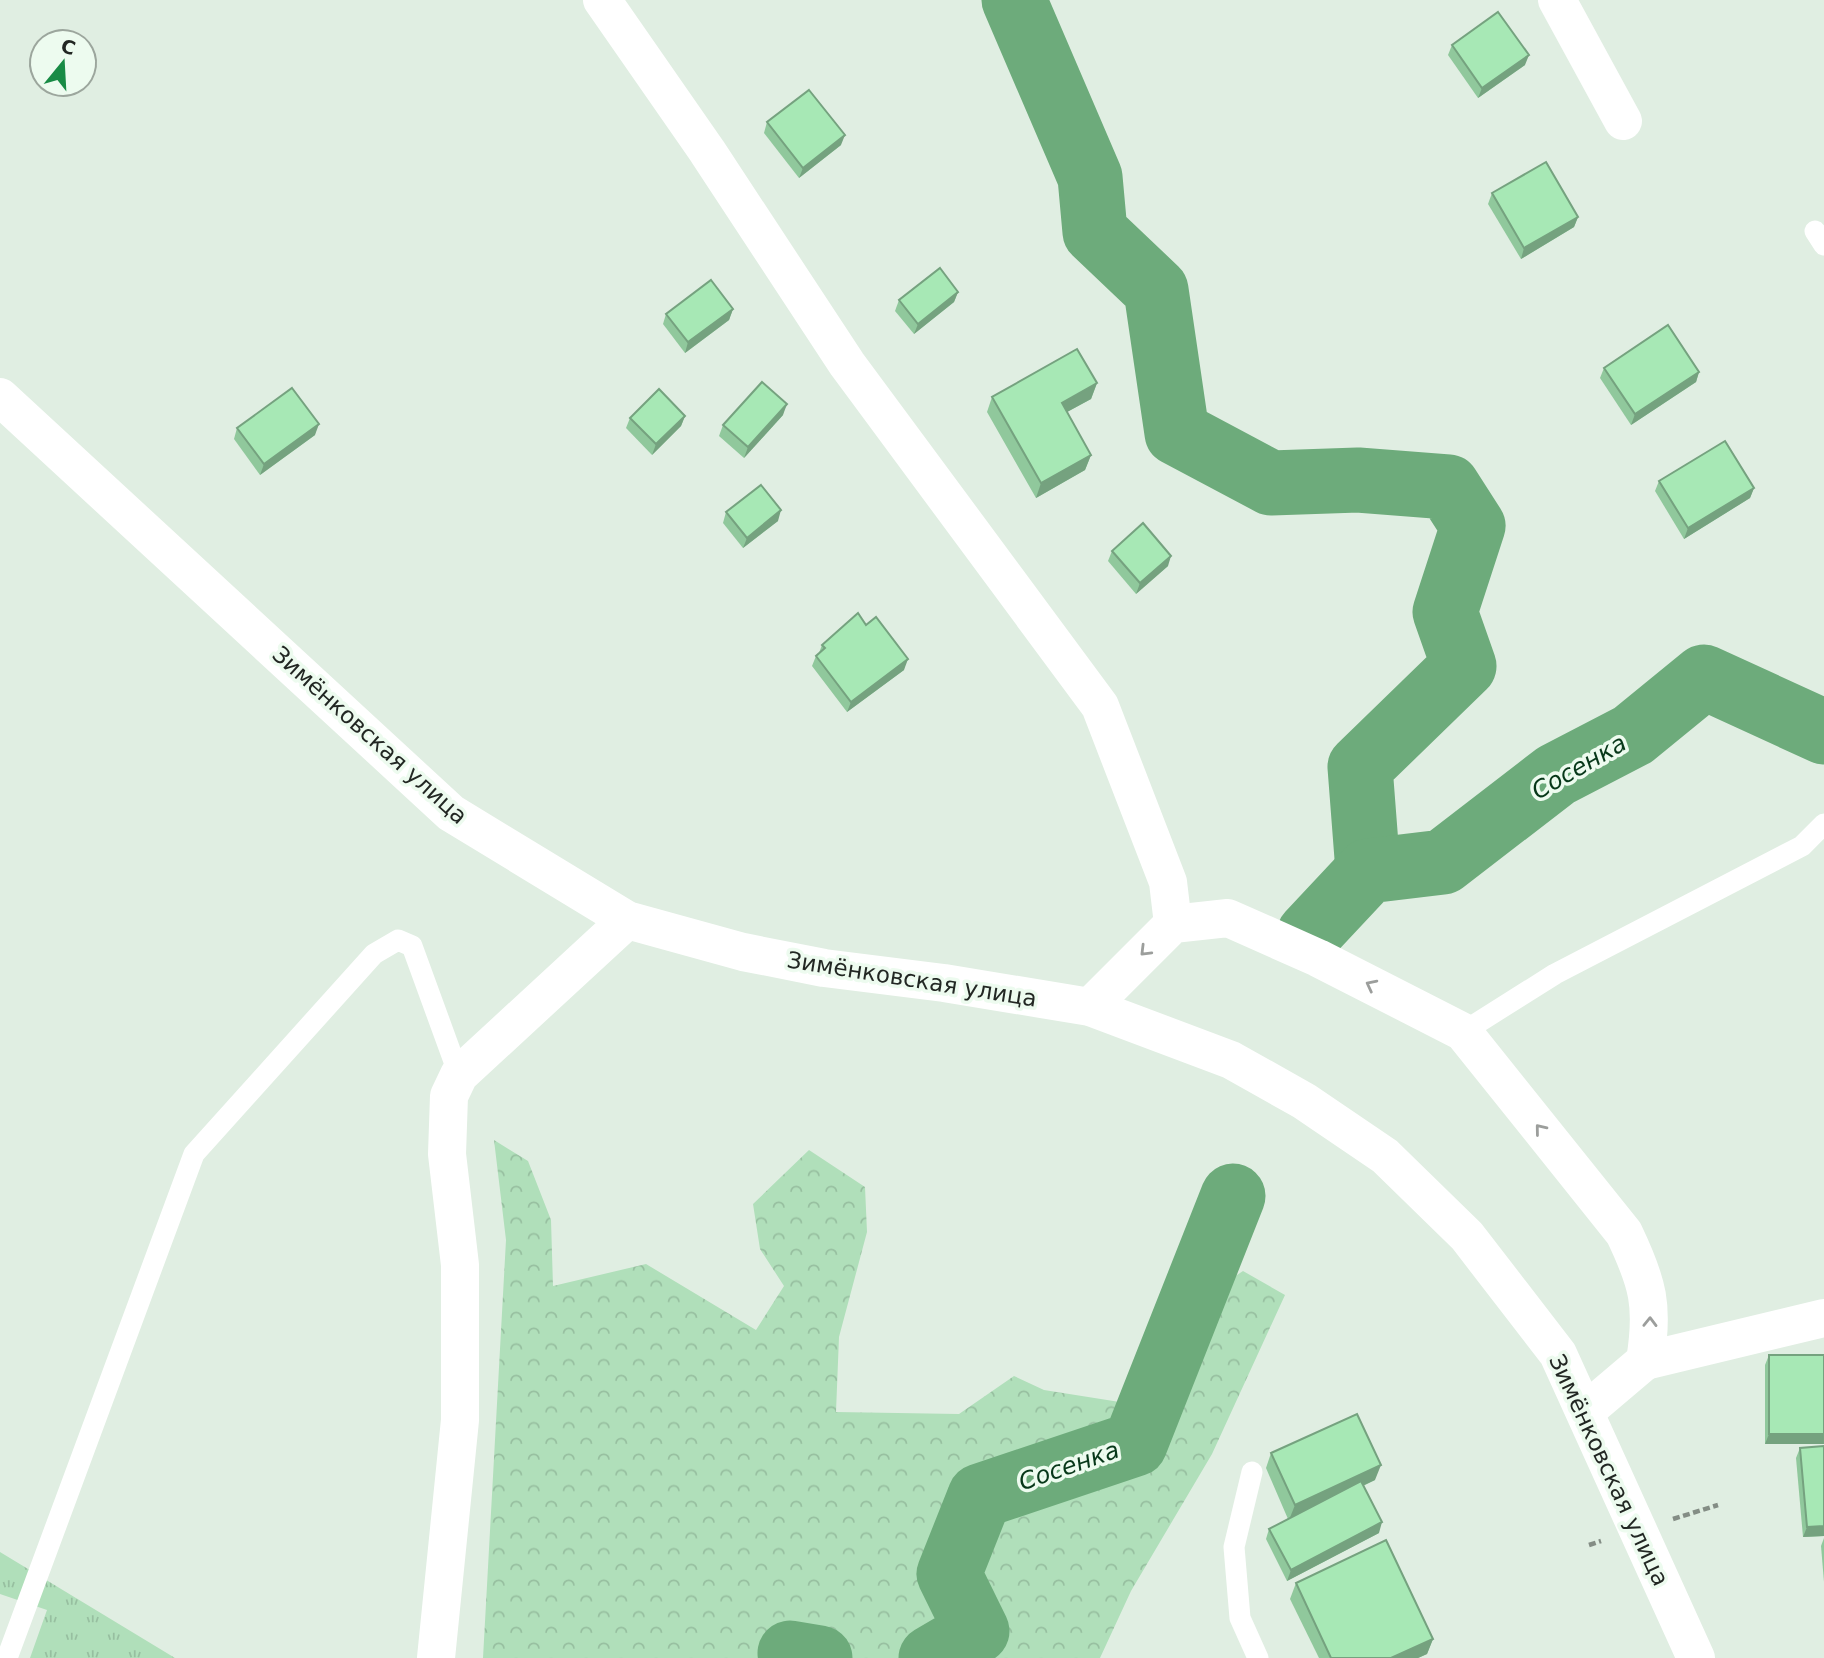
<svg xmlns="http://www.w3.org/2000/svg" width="1824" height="1658" viewBox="0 0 1824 1658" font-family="'DejaVu Sans',sans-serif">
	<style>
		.grass { fill: url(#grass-tufts) }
		.forest { fill: url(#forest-crowns) }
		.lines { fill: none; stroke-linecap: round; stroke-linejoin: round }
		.river { stroke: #6dab7b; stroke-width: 65 }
		.path { stroke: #848d85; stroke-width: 4.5; stroke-dasharray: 7 3.5; stroke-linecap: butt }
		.service { stroke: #fff; stroke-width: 21 }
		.minor { stroke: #fff; stroke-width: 38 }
		.secondary { stroke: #fff; stroke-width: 38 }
		.wall { fill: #90c89c }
		.shaded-wall { fill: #75a27f }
		.building { fill: #a7e8b5; stroke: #75a27f; stroke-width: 2 }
		.oneway { stroke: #9c9e9c }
		.labels { text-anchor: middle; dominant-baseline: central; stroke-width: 7; stroke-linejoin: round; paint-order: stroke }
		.street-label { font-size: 23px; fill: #222723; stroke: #edfbef }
		.water-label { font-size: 24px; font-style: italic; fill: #073819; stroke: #edfbef }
	</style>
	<defs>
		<pattern id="grass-tufts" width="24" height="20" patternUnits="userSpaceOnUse" patternTransform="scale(1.75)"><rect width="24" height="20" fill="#b0dfba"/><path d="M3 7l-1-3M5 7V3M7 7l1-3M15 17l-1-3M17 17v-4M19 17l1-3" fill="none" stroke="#97bfa0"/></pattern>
		<pattern id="forest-crowns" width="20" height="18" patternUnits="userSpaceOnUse" patternTransform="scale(1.75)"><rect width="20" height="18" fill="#b0dfba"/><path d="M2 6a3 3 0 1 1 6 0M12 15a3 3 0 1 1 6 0" fill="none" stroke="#97bfa0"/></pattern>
	</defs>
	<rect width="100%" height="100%" fill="#e0eee2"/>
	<polygon class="grass" points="0,1552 175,1658 30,1658 47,1610 0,1594"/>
	<polygon class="forest" points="494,1140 528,1161 551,1220 553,1286 646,1264 756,1330 784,1286 760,1249 753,1204 809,1150 865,1187 867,1232 839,1337 836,1412 959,1414 1014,1376 1044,1390 1126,1403 1184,1310 1243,1271 1285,1295 1212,1454 1131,1591 1100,1658 483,1658 506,1240"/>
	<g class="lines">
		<g class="river">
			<polyline points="1014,0 1090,177 1095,232 1156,290 1177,433 1271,483 1358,480 1448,487 1473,526 1445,612 1464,666 1360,767 1368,871"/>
			<polyline points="1309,934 1368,871 1443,862 1556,775 1633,735 1704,677 1824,732"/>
			<polyline points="791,1658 790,1653 820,1658"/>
			<polyline points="931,1658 977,1631 949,1574 980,1496 1135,1444 1233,1196"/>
		</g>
		<g class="path">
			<polyline points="1673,1519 1718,1505"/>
			<polyline points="1589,1545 1601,1541"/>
		</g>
		<g class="service">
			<polyline points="1815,231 1824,245"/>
			<polyline points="1463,1032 1555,974 1802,846 1824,824"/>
			<polyline points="1252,1472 1234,1547 1240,1618 1258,1658"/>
			<polyline points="7,1658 194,1154 374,954 398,940 412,946 459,1075"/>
		</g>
		<g class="minor">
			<polyline points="602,0 707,151 847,364 1100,706 1168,882 1173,924"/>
			<polyline points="1557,0 1623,121"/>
			<path d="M1090,1007L1173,924L1228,918L1318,958L1463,1032L1624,1233C1648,1283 1654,1306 1645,1361L1586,1411"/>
			<polyline points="1645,1361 1824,1318"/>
			<polyline points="436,1658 460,1420 460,1265 447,1154 449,1096 459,1075 627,920"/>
		</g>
		<polyline class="secondary" points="0,397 451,813 627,920 743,952 824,968 944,983 1090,1007 1231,1060 1304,1101 1385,1156 1467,1236 1558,1354 1696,1658"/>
	</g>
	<g class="wall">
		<polygon points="1452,45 1525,65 1478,98 1448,55"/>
		<polygon points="767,122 841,145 799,178 764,133"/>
		<polygon points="1492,193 1578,217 1574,227 1521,259 1488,204"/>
		<polygon points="958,292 954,302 914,334 895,311 899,300"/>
		<polygon points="733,309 729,320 685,353 663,324 666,314"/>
		<polygon points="1604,368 1699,372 1696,382 1631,425 1600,378"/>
		<polygon points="1097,383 1091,399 1067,412 1091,455 1085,470 1036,498 987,412 992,397"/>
		<polygon points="783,415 744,458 719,436 723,425"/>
		<polygon points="685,416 681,426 652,455 626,428 630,418"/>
		<polygon points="237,428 315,435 260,475 234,439"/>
		<polygon points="1659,481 1754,488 1750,498 1684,539 1655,491"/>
		<polygon points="726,512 778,521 743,548 723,523"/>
		<polygon points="1112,551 1168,566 1136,594 1108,561"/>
		<polygon points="866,625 904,670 847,712 812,666 816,656 819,653 822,645"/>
		<polygon points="1769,1355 1824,1355 1824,1444 1765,1444 1765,1365"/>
		<polygon points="1824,1446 1824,1536 1803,1537 1796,1458 1800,1448"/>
		<polygon points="1271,1453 1375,1480 1363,1486 1379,1533 1287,1581 1266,1539 1269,1529 1288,1519 1266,1468"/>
		<polygon points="1824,1538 1824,1582 1821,1546"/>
		<polygon points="1296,1583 1433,1639 1427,1654 1418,1658 1319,1658 1290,1599"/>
	</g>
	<g class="shaded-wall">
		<polygon points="1529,55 1525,65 1478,98 1482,88"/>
		<polygon points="845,135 841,145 799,178 803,168"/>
		<polygon points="1578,217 1574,227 1521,259 1524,248"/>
		<polygon points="958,292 954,302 914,334 918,324"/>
		<polygon points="733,309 729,320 685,353 688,342"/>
		<polygon points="1699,372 1696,382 1631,425 1635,414"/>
		<polygon points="1097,383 1091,399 1056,418 1062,403"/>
		<polygon points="787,404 783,415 744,458 748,447"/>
		<polygon points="685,416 681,426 652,455 656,444"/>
		<polygon points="319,424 315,435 260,475 264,464"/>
		<polygon points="1091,455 1085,470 1036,498 1041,483"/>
		<polygon points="1754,488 1750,498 1684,539 1688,528"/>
		<polygon points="781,510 778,521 743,548 747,538"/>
		<polygon points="1171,556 1168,566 1136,594 1140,583"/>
		<polygon points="908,659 904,670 847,712 851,702"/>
		<polygon points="1769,1434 1824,1434 1824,1444 1765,1444"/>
		<polygon points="1381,1465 1375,1480 1289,1520 1295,1505"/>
		<polygon points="1382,1522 1379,1533 1287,1581 1291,1570"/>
		<polygon points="1824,1526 1824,1536 1803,1537 1807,1527"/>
		<polygon points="1433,1639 1427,1654 1418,1658 1391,1658"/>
	</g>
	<g class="building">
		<polygon points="1498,12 1529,55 1482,88 1452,45"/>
		<polygon points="809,90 845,135 803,168 767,122"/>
		<polygon points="1546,162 1578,217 1524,248 1492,193"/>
		<polygon points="940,268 958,292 918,324 899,300"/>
		<polygon points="711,280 733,309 688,342 666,314"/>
		<polygon points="1668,325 1699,372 1635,414 1604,368"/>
		<polygon points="1077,349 1097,383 1062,403 1091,455 1041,483 992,397"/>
		<polygon points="762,382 787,404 748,447 723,425"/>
		<polygon points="292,388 319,424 264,464 237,428"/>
		<polygon points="659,389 685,416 656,444 630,418"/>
		<polygon points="1725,441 1754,488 1688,528 1659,481"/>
		<polygon points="761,485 781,510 747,538 726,512"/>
		<polygon points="1143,523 1171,556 1140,583 1112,551"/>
		<polygon points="858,613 866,625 876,617 908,659 851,702 816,656 825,648 822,645"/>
		<rect x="1769" y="1355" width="55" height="79"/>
		<polygon points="1357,1414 1381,1465 1295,1505 1271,1453"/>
		<polygon points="1824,1446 1824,1526 1807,1527 1800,1448"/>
		<polygon points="1361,1481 1382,1522 1291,1570 1269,1529"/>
		<polygon points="1386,1540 1433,1639 1391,1658 1331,1658 1296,1583"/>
	</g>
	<defs><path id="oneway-chevron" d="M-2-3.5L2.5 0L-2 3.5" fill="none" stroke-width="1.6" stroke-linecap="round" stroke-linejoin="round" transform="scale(1.75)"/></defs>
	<g class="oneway">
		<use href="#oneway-chevron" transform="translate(1145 951) rotate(135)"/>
		<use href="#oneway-chevron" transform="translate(1371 985) rotate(-153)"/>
		<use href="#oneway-chevron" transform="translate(1540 1129) rotate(-129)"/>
		<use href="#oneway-chevron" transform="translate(1650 1322) rotate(-89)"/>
	</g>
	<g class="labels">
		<g class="street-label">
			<text transform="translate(370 735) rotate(42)">Зимёнковская улица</text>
			<text transform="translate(912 979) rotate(9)">Зимёнковская улица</text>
			<text transform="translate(1609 1470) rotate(65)">Зимёнковская улица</text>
		</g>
		<g class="water-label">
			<text transform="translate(1579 767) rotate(-30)">Сосенка</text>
			<text transform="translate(1069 1466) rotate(-19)">Сосенка</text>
		</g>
	</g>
	<g transform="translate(63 63) rotate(18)"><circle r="33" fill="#edfbef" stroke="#9ca69d" stroke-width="2"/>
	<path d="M0-5L12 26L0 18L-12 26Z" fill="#188b45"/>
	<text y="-10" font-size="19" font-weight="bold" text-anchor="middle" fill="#222723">С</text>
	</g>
</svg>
